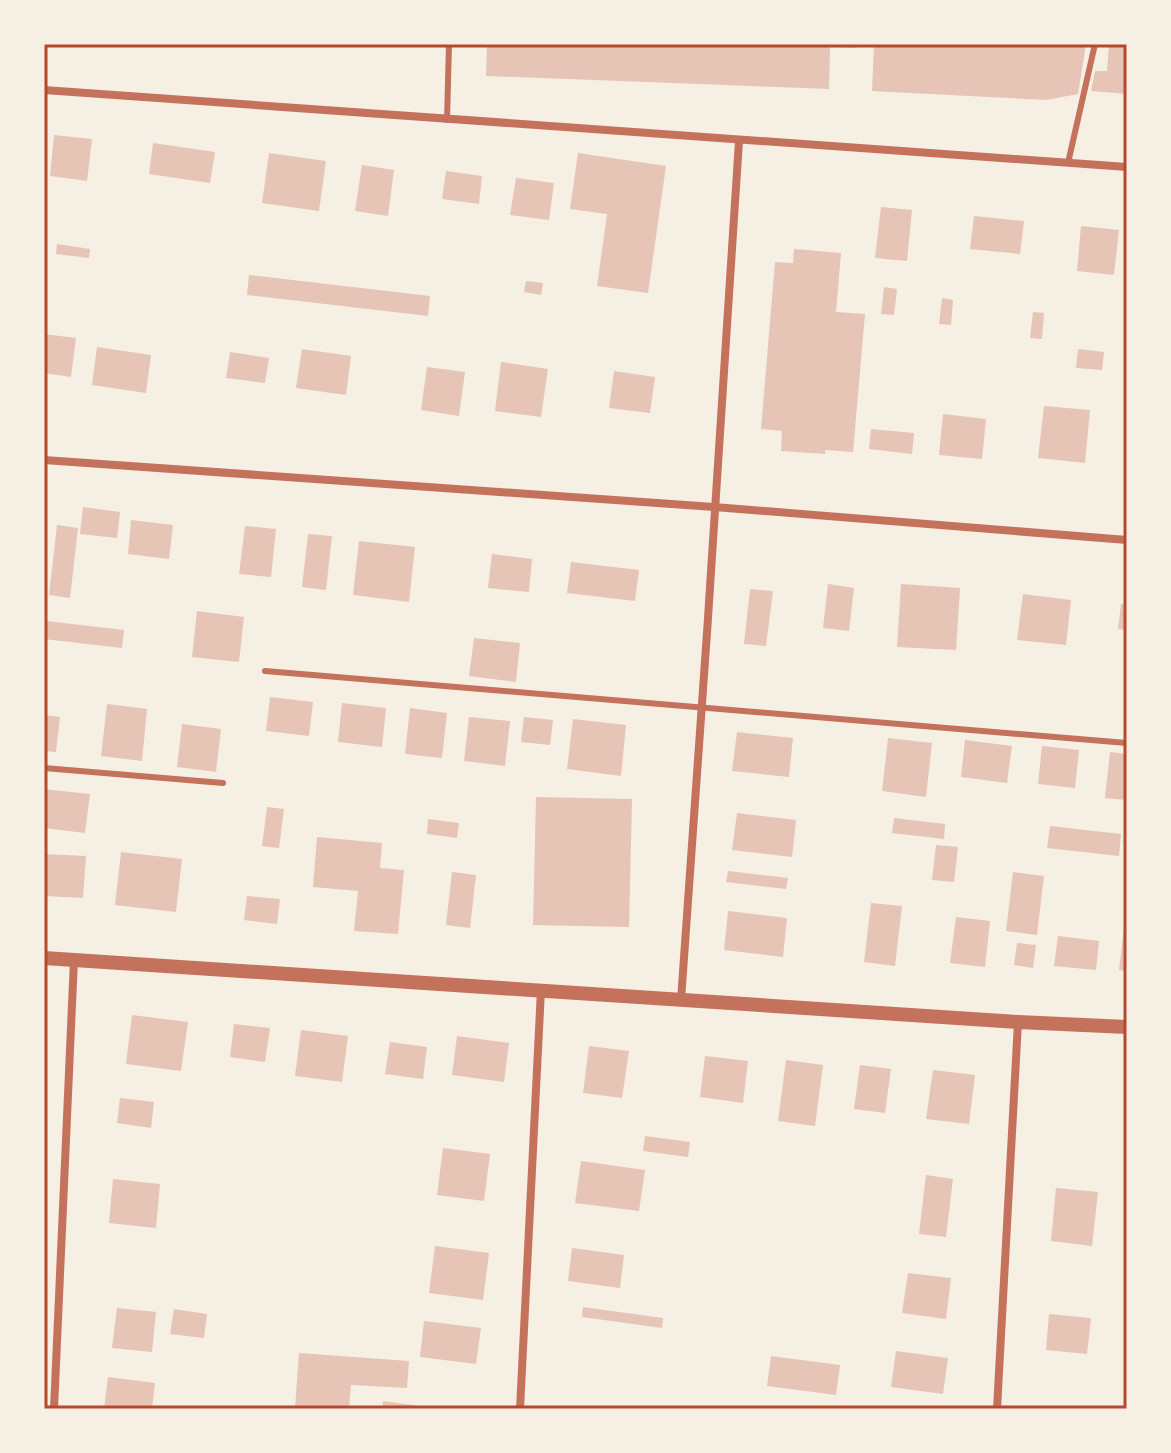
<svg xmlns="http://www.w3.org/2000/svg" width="1171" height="1453" viewBox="0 0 1171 1453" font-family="'Nunito Sans',sans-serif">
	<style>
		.building { fill: #e6c5b7 }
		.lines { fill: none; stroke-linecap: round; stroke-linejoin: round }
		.service { stroke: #c5725c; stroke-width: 6 }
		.minor { stroke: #c5725c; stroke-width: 8 }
		.tertiary { stroke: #c5725c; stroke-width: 14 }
		.neatline { fill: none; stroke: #b5482f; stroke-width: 3 }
	</style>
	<rect width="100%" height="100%" fill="#f6efe4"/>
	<g class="building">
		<polygon points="487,44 857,44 857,48 830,47 829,89 486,76"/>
		<polygon points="874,44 1086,44 1078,94 1046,100 872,91"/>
		<polygon points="1109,44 1127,44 1127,94 1091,91 1095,71 1107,71"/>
		<polygon points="54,135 92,139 87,181 50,176"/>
		<polygon points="153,143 215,152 210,183 149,174"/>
		<polygon points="269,153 326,161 319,211 262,203"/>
		<polygon points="578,153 666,166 648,293 597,286 607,214 570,209"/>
		<polygon points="362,165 394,170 388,216 355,211"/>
		<polygon points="446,171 482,176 479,204 442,199"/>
		<polygon points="516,178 554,183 549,220 510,215"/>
		<polygon points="881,207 912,210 907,261 875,258"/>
		<polygon points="974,216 1024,221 1020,254 970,249"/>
		<polygon points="1081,226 1119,230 1114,275 1077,271"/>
		<polygon points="57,244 90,249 89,258 56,254"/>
		<polygon points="794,249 841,253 836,312 865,314 853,452 825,450 825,454 781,451 782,431 761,429 775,262 793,263"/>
		<polygon points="249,275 430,296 428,316 247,295"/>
		<polygon points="526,281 543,283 541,295 524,292"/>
		<polygon points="884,287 897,289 894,315 881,314"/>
		<polygon points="942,298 953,300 951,325 939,324"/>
		<polygon points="1033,312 1044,313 1042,339 1030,338"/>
		<polygon points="44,334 76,338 71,377 44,373"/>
		<polygon points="97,347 151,355 146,393 92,385"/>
		<polygon points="302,349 351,356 346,395 296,388"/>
		<polygon points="1078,349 1104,352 1102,370 1076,368"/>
		<polygon points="230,352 269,358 265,383 226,378"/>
		<polygon points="501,362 548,369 541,417 495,411"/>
		<polygon points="427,367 465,372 459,416 421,410"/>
		<polygon points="614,371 655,377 650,413 609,408"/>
		<polygon points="1044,406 1090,410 1085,463 1038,458"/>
		<polygon points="943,414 986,419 982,459 939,455"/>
		<polygon points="871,429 914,433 912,454 869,449"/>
		<polygon points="83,507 120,512 117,538 80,534"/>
		<polygon points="131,520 173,525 169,559 128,554"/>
		<polygon points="57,525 78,528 70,598 49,595"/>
		<polygon points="245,526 276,529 271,577 239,574"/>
		<polygon points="308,534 332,536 326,590 302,587"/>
		<polygon points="359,541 415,547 409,602 353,595"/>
		<polygon points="492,554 532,559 529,592 488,588"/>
		<polygon points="571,562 639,570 635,601 567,593"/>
		<polygon points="828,584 854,588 849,631 823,628"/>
		<polygon points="901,584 960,588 956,650 897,647"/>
		<polygon points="750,589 773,591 766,646 744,644"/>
		<polygon points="1023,594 1071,600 1066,645 1017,640"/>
		<polygon points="1121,604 1127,604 1127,630 1118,629"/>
		<polygon points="197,611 244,617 239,662 192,657"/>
		<polygon points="46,621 124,630 122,648 44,639"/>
		<polygon points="474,638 520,643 516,682 469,676"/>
		<polygon points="270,697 313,702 309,736 266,731"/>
		<polygon points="342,703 386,708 382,747 338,742"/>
		<polygon points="107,704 147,709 142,761 101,756"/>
		<polygon points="410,708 447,713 442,758 405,754"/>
		<polygon points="44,715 60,717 56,752 44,751"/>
		<polygon points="469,717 510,721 505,766 464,761"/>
		<polygon points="524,717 553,720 550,745 521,742"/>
		<polygon points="573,719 626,725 621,776 567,769"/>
		<polygon points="182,724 221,729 216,772 177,767"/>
		<polygon points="737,732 793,738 789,777 732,771"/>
		<polygon points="888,738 932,743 926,797 882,791"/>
		<polygon points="965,740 1012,746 1007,783 961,777"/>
		<polygon points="1042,746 1079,750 1075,788 1038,784"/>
		<polygon points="1110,752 1127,754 1127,800 1105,798"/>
		<polygon points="44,789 90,794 85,833 44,828"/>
		<polygon points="536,797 632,799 629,927 533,925"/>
		<polygon points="267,807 284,809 279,848 262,846"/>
		<polygon points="737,813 796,820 792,857 732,850"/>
		<polygon points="894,818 945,824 944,839 892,833"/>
		<polygon points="428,819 459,823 457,838 427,834"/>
		<polygon points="1050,826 1121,834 1119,856 1047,848"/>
		<polygon points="317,837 382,843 380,868 404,870 398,934 354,931 358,891 313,887"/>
		<polygon points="936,845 958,847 954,882 932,880"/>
		<polygon points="121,852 182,859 176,912 115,905"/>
		<polygon points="45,854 86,856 83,898 44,896"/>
		<polygon points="728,871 788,878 786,889 726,882"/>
		<polygon points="452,872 476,875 470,928 446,925"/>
		<polygon points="1013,872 1044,876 1037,935 1006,931"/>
		<polygon points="247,896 280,899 277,924 244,920"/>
		<polygon points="871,903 902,906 895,966 864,962"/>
		<polygon points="728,911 787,918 783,957 724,950"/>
		<polygon points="956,917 990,921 985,967 950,963"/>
		<polygon points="1125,919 1127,919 1127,971 1119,970"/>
		<polygon points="1058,936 1099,941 1096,970 1054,966"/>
		<polygon points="1017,943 1036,945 1033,968 1014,965"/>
		<polygon points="132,1015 188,1022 181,1071 126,1064"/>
		<polygon points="234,1024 270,1028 265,1062 230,1057"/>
		<polygon points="301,1030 348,1036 342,1082 295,1076"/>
		<polygon points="457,1036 509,1043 504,1082 452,1075"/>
		<polygon points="390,1042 427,1047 423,1079 385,1074"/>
		<polygon points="589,1046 629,1051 622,1098 583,1093"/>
		<polygon points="705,1056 748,1061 743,1103 700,1097"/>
		<polygon points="786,1060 823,1065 815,1126 778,1121"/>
		<polygon points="860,1065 891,1069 885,1113 854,1109"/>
		<polygon points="933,1070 975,1075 969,1124 926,1119"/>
		<polygon points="120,1098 154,1102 151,1128 117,1123"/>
		<polygon points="645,1136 690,1142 688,1157 643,1151"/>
		<polygon points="443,1148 490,1154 484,1201 437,1195"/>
		<polygon points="581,1161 645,1170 639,1211 575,1203"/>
		<polygon points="926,1175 953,1179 946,1237 919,1234"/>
		<polygon points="113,1179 160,1184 156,1228 109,1223"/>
		<polygon points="1056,1188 1098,1192 1092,1246 1051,1241"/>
		<polygon points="435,1246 489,1253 483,1300 429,1293"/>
		<polygon points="572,1248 624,1255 620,1288 568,1281"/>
		<polygon points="908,1273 951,1278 946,1319 902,1313"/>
		<polygon points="583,1307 663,1318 662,1328 582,1317"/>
		<polygon points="117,1308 156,1312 152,1352 112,1348"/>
		<polygon points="174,1309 207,1314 204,1338 170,1334"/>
		<polygon points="1049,1314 1091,1318 1087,1354 1046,1350"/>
		<polygon points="424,1321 481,1328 476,1364 420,1357"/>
		<polygon points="896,1351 948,1358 943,1394 891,1387"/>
		<polygon points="299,1353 409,1361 407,1388 351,1385 349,1409 295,1409"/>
		<polygon points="771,1356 840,1365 836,1395 767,1386"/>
		<polygon points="108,1377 155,1383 152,1409 104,1409"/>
		<polygon points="383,1401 427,1407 427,1409 382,1409"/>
	</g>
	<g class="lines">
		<g class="service">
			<polyline points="447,120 449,44"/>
			<polyline points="1068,163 1095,44"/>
			<polyline points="265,671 1127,743"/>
			<polyline points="44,768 223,783"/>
		</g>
		<g class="minor">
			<polyline points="44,90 1127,167"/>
			<polyline points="44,460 714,507 1127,540"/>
			<path d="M681,1000C703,714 720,427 739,141"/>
			<polyline points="54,1409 74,960"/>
			<polyline points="520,1409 541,990"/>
			<polyline points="997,1409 1018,1022"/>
		</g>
		<polyline class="tertiary" points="44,958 1018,1022 1127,1027"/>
	</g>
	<rect width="1171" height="1453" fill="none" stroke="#f6efe4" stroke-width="92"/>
	<rect x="46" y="46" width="1079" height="1361" class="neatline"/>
</svg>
